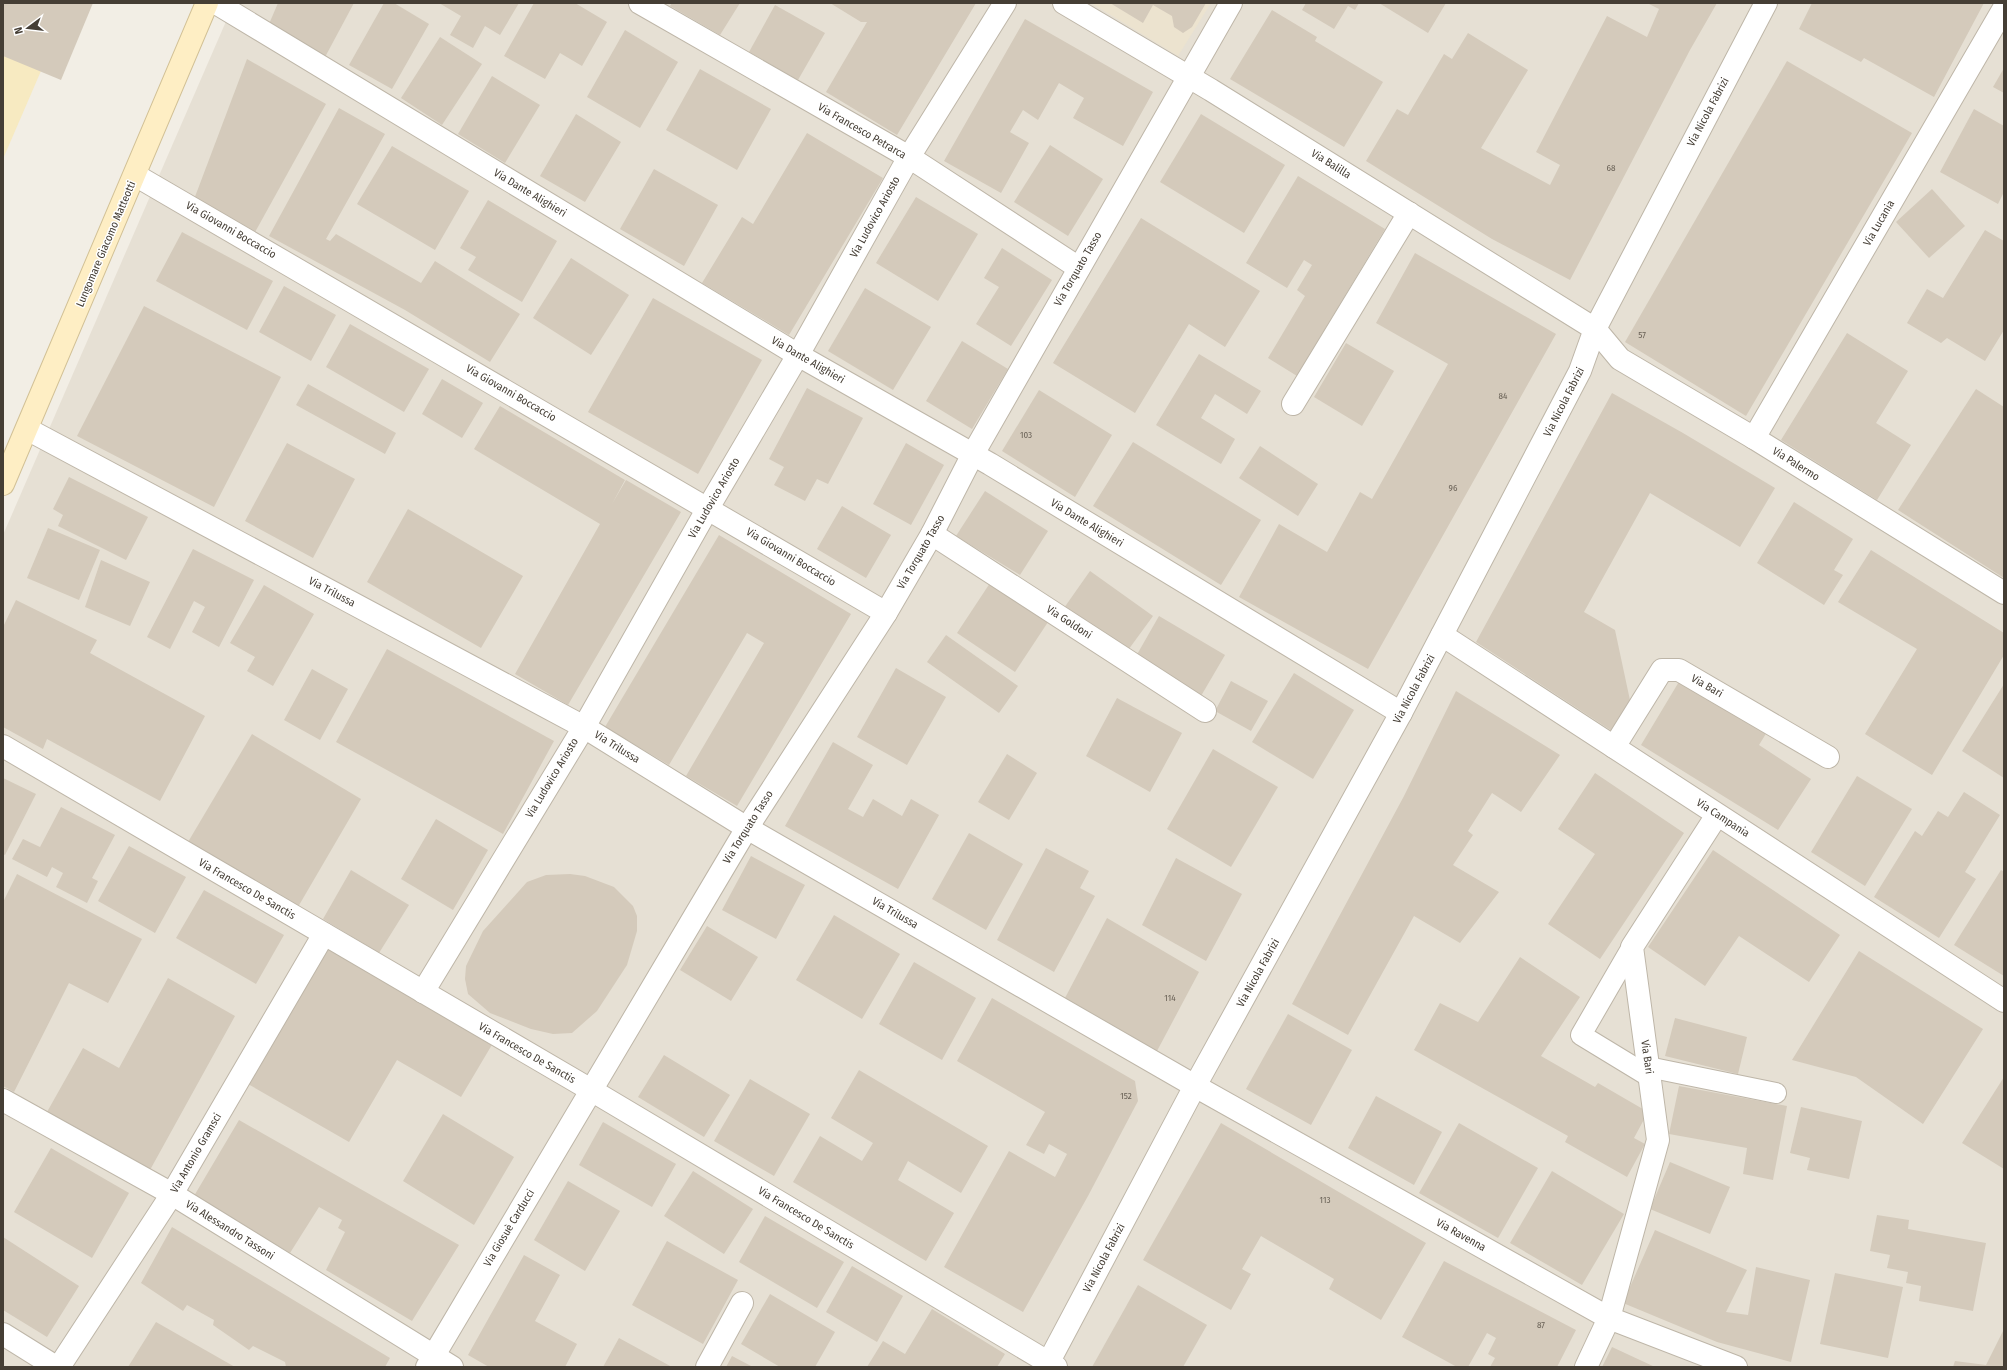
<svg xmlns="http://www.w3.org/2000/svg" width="2007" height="1370" viewBox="0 0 2007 1370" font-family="'Fira Sans Condensed',sans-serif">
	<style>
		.residential { fill: #e6e0d4 }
		.education { fill: #ece3cf }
		.sand { fill: #f7eac1 }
		.building { fill: #d4cabb }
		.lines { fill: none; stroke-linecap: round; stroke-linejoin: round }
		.lane-casing { stroke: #beb6a8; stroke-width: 22 }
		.street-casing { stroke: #beb6a8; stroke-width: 24 }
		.secondary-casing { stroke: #d2c196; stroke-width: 24 }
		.lane { stroke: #fff; stroke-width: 20 }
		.street { stroke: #fff; stroke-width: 22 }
		.secondary { stroke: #feeec4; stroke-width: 22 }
		.labels { text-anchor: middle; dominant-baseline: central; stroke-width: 3; stroke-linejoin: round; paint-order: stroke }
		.number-label { font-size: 9px; fill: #696156 }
		.street-label { font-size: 11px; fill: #453e35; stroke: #fff }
	</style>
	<rect width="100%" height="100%" fill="#f2eee5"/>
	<polygon class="residential" points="234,3 2004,3 2004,1367 3,1367 3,535"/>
	<polygon class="education" points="1091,3 1211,3 1178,56"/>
	<polygon class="sand" points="3,3 69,6 3,159"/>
	<g class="building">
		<polygon points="3,3 93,3 61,80 3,56"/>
		<polygon points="278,3 354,3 324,59 269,24"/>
		<polygon points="384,3 394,3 429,24 392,89 349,65"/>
		<polygon points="439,3 519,3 500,35 485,26 473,48 450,35 461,16"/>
		<polygon points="534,3 575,3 607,22 582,66 560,53 545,79 504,56"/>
		<polygon points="672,3 740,3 720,35 670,6"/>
		<polygon points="830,3 976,3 897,135 826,92 867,22 861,22"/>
		<polygon points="1110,3 1206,3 1192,27 1183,33 1174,27 1172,16 1153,5 1143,23"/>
		<polygon points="1306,3 1359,3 1355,10 1348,6 1334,29 1302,10"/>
		<polygon points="1379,3 1446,3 1428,33"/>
		<polygon points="1647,3 1717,3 1690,50 1570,280 1492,239 1366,161 1397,109 1408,115 1444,54 1452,59 1468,33 1528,70 1481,148 1550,185 1560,165 1536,152 1607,16 1647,37 1659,9"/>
		<polygon points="1812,3 1984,3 1934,97 1864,58 1861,62 1799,29"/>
		<polygon points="775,5 825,33 798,80 749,52"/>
		<polygon points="1272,10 1317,37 1315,41 1383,82 1344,147 1230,79"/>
		<polygon points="1025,19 1153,92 1123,146 1073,118 1084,98 1059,83 1038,120 1023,110 1010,132 1029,143 1001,193 944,161"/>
		<polygon points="625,30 678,62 640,128 587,97"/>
		<polygon points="440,37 482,64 442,125 401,98"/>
		<polygon points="247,59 326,104 254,234 193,202"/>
		<polygon points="1787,61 1912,133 1746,416 1625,342"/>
		<polygon points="2004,68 2004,93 1993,87"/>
		<polygon points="700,69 771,109 737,170 666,130"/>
		<polygon points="492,76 540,105 505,163 458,134"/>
		<polygon points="339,108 385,134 326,239 330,241 336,234 421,283 435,261 520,314 490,362 405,310 269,236"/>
		<polygon points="1974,109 2004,126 2004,192 1998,204 1940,172"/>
		<polygon points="576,114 621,142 585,202 540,176"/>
		<polygon points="1201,114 1285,165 1244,233 1160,182"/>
		<polygon points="807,133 883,178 789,335 702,283 742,217 753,224"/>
		<polygon points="1050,145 1103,179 1068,236 1014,202"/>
		<polygon points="392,146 469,191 435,250 357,204"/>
		<polygon points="654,169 718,205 684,266 620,229"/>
		<polygon points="1298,176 1385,229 1297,376 1268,358 1305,296 1297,290 1312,265 1304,260 1287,288 1246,263"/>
		<polygon points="1932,189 1965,226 1929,258 1896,222"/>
		<polygon points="916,197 978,234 938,301 876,263"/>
		<polygon points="488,200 557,241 522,302 468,270 476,257 460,248"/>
		<polygon points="1141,218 1260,291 1225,347 1189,324 1135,413 1053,363"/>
		<polygon points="1985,230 2004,241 2004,330 1985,361 1947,338 1941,343 1907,323 1927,289 1943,298"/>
		<polygon points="182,232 273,281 247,330 156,281"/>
		<polygon points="1002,248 1052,280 1011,346 976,324 999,287 984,278"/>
		<polygon points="1415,253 1556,334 1368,669 1239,597 1279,524 1327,552 1360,492 1372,499 1448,364 1376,323"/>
		<polygon points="571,258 629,295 591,355 533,318"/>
		<polygon points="284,286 336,315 311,361 259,332"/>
		<polygon points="865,288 931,327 893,390 828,351"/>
		<polygon points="653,298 762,360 698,474 588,412"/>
		<polygon points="144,306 281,377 214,507 77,436"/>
		<polygon points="350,324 429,369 404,412 326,367"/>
		<polygon points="1847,333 1908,371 1876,423 1911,445 1877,500 1781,440"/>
		<polygon points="962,341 1008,369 972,429 926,401"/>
		<polygon points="1346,343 1394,371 1362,426 1314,397"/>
		<polygon points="1199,354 1261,391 1247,414 1215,394 1201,418 1235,439 1221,464 1156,425"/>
		<polygon points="442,379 483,403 462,438 422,414"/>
		<polygon points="308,384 396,433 385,454 296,405"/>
		<polygon points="807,388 863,418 828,484 817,479 805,501 774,485 784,467 769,459"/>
		<polygon points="1976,389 2004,407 2004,578 1898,510"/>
		<polygon points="1039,390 1112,435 1075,497 1002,451"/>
		<polygon points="1612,393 1683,433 1775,488 1740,547 1650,493 1584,612 1615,630 1631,705 1612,731 1476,642"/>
		<polygon points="500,406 625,480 612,504 626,480 681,512 568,705 515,674 600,524 474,449"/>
		<polygon points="1133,442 1261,520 1221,585 1093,506"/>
		<polygon points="287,443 355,479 313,558 245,521"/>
		<polygon points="906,443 944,465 911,525 873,504"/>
		<polygon points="1260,446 1318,484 1298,516 1239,478"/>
		<polygon points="69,477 148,517 126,560 58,526 63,515 53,509"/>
		<polygon points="985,491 1048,531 1020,575 956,536"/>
		<polygon points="1794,502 1853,539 1834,570 1843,575 1824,605 1757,563"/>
		<polygon points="842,506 891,535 866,578 817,549"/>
		<polygon points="408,509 523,576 481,648 367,582"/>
		<polygon points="48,528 100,550 79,600 27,578"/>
		<polygon points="719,535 851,614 737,806 686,776 764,643 747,633 669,765 605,727"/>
		<polygon points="193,549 254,580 219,647 192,632 205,607 194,601 170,649 147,637"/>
		<polygon points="1871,550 2004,633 2004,655 1932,775 1865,734 1917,649 1838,602"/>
		<polygon points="101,560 150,582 130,626 85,607"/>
		<polygon points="1090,571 1153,616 1126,653 1064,608"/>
		<polygon points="992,580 1050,619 1015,672 957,633"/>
		<polygon points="264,585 314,614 273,686 247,671 255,657 230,643"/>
		<polygon points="16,600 97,640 90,653 205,716 160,801 47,739 43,749 3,727 3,627"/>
		<polygon points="1159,616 1225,655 1201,696 1135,658"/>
		<polygon points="946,635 1018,686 999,713 927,662"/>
		<polygon points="387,649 554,741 503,834 336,742"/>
		<polygon points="896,668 946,697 907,765 857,737"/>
		<polygon points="312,669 348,689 320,740 284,720"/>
		<polygon points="1294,673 1354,710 1313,779 1252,742"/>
		<polygon points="1680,680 1767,732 1759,745 1811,779 1778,830 1641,745"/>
		<polygon points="1231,681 1268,701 1251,731 1215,711"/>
		<polygon points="2004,684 2004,778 1962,751"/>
		<polygon points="1456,691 1560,755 1521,812 1492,793 1468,831 1473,835 1453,865 1499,892 1460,943 1414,916 1348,1035 1292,1004 1404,796"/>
		<polygon points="1117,698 1182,733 1150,792 1086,756"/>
		<polygon points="252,734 361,799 298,907 188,842"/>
		<polygon points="833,742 873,765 848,809 863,817 873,799 902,816 911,799 939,815 898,889 785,826"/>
		<polygon points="1213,749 1278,787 1231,867 1167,829"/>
		<polygon points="1007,754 1037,773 1009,820 978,802"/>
		<polygon points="1595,773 1684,833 1600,959 1548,924 1595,854 1558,829"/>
		<polygon points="1857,776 1912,809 1865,886 1811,852"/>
		<polygon points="3,778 36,794 5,855 3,854"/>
		<polygon points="1964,792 2000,815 1965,872 1976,879 1939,938 1874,897 1915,831 1922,836 1938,811 1948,817"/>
		<polygon points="61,807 115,835 92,878 98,881 87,903 56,887 63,873 52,867 47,877 12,859 23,839 40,847"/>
		<polygon points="436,819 488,850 453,910 401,879"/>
		<polygon points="969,833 1023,864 986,930 932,899"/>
		<polygon points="129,846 186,877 155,933 98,901"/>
		<polygon points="1046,848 1089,871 1080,888 1095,896 1054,972 997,940"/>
		<polygon points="1713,850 1840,935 1809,982 1739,936 1705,986 1648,947"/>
		<polygon points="751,856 805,885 776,939 722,910"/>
		<polygon points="1176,858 1242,894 1206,961 1142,925"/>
		<polygon points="351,870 409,905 379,953 323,919"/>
		<polygon points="2001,870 2004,872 2004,976 1954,945"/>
		<polygon points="17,874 142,939 108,1003 69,983 14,1092 3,1086 3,902"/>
		<polygon points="570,874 585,876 614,887 633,906 637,916 637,931 627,965 597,1011 572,1033 553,1034 531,1029 490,1013 468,994 465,979 466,966 483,931 527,882 546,875"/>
		<polygon points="204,890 284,935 256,984 176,938"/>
		<polygon points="834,915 900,954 862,1019 796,980"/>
		<polygon points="1107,918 1199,972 1157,1051 1065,998"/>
		<polygon points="707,926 758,957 731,1001 680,970"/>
		<polygon points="328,946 493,1043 461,1097 397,1060 349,1142 248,1084"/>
		<polygon points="1859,951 1983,1029 1923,1124 1856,1077 1792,1060"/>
		<polygon points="1520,957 1580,997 1541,1056 1595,1087 1598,1083 1648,1112 1634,1138 1645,1144 1627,1177 1565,1142 1568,1136 1414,1050 1440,1003 1478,1022"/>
		<polygon points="914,962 976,998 942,1060 879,1024"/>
		<polygon points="168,978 235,1016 150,1170 47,1112 83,1048 119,1068"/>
		<polygon points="992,998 1135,1081 1138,1101 1088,1196 1023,1312 944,1267 1009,1151 1055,1177 1067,1154 1049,1144 1044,1154 1026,1145 1045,1112 957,1061"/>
		<polygon points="1288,1014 1352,1050 1311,1125 1246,1089"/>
		<polygon points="1675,1018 1747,1037 1738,1074 1665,1056"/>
		<polygon points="664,1055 730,1095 704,1137 638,1097"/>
		<polygon points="859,1070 988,1146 961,1193 908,1161 898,1180 954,1213 926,1261 793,1182 820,1136 862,1161 873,1143 831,1118"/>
		<polygon points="2004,1077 2004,1169 1962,1143"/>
		<polygon points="750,1079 810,1114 774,1176 714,1141"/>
		<polygon points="1679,1086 1787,1106 1773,1180 1743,1174 1747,1148 1669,1134"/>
		<polygon points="1376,1096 1442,1132 1414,1185 1348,1148"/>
		<polygon points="1801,1107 1862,1121 1849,1179 1807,1170 1810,1158 1790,1153"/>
		<polygon points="443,1114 514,1157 474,1225 403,1181"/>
		<polygon points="239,1120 459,1245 412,1321 326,1270 345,1232 338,1228 342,1220 319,1207 290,1253 194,1196"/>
		<polygon points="603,1122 676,1164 652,1207 579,1165"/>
		<polygon points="1221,1123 1426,1243 1381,1320 1329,1289 1334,1279 1261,1236 1242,1269 1251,1274 1231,1310 1143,1260"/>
		<polygon points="1459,1123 1538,1168 1498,1238 1419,1193"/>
		<polygon points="51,1148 129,1193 92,1258 14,1212"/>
		<polygon points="1670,1162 1730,1187 1710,1234 1650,1209"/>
		<polygon points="693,1171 753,1209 724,1254 664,1216"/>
		<polygon points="1552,1171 1624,1214 1582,1285 1510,1243"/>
		<polygon points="568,1181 620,1211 585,1271 534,1240"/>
		<polygon points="1877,1215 1909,1220 1908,1229 1986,1243 1973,1311 1919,1301 1921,1286 1906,1283 1908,1272 1887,1268 1890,1255 1870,1251"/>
		<polygon points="765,1216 844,1262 817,1308 739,1262"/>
		<polygon points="172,1227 390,1358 385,1367 286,1367 285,1362 253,1346 249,1350 213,1325 214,1320 187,1305 183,1311 141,1283"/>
		<polygon points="1655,1230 1747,1270 1726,1312 1748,1315 1756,1267 1810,1280 1791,1362 1717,1342 1623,1303"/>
		<polygon points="3,1237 79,1286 47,1337 3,1310"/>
		<polygon points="667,1241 738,1280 703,1344 632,1305"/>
		<polygon points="524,1255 560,1275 535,1321 577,1344 565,1367 489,1367 468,1355"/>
		<polygon points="1444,1261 1576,1330 1557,1367 1490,1367 1495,1358 1488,1354 1496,1338 1487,1333 1468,1367 1457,1367 1402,1337"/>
		<polygon points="852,1266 903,1296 877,1342 826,1312"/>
		<polygon points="1835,1273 1903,1287 1888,1358 1820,1344"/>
		<polygon points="1138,1285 1207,1325 1183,1367 1092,1367"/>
		<polygon points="770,1294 835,1332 815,1367 780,1367 741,1344"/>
		<polygon points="932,1309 1005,1354 997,1367 867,1367 883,1341 905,1354"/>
		<polygon points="156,1322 235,1367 128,1367"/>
		<polygon points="2004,1329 2004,1367 1953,1367 1955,1361 1986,1365"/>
		<polygon points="619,1338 672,1367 603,1367"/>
		<polygon points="1612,1347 1655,1367 1602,1367"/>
		<polygon points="732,1356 753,1367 726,1367"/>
	</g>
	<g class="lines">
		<g class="lane-casing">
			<g id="lane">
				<polyline points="1632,947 1581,1035 1650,1077"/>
				<polyline points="1648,1067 1776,1093"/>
			</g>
		</g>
		<g class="street-casing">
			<g id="street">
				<polyline points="216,3 798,355 990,464 1401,713"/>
				<polyline points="640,3 909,157 1079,268"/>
				<polyline points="1064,3 1211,90 1595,329 1620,359 1754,438 2004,593"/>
				<polyline points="135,175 886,613"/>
				<polyline points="1293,404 1409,213"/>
				<polyline points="27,429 584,727 747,828 1195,1086 1609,1318 1736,1367"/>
				<polyline points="1754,438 2004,8"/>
				<polyline points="932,534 1205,711"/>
				<polyline points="1442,635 2004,1001"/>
				<polyline points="3,746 591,1090 1056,1367"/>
				<polyline points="1614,747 1662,670 1679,670 1828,757"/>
				<polyline points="423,992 584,727 708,508 798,355 909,157 1005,3"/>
				<polyline points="3,1100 172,1194 452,1367"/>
				<polyline points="3,1334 56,1367"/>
				<polyline points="59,1367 172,1194 324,934"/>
				<polyline points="427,1367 747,828 886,613 932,534 973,454 1231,3"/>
				<polyline points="707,1367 742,1303"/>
				<polyline points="1046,1367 1195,1086 1401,713 1580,371 1595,329 1766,3"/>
				<polyline points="1586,1367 1609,1318 1658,1140 1632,947 1717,815"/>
			</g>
		</g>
		<g class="secondary-casing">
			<polyline id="secondary" points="3,484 207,3"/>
		</g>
		<use href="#lane" class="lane"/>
		<use href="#street" class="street"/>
		<use href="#secondary" class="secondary"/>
	</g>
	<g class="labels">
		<g class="number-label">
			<text x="1611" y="168">68</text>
			<text x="1642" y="335">57</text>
			<text x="1503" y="396">84</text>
			<text x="1026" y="435">103</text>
			<text x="1453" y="488">96</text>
			<text x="1170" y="998">114</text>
			<text x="1126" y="1096">152</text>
			<text x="1325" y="1200">113</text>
			<text x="1541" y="1325">87</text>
		</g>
		<g class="street-label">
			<text transform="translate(1708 112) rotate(-62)">Via Nicola Fabrizi</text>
			<text transform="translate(862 131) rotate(30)">Via Francesco Petrarca</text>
			<text transform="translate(1331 164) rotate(32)">Via Balilla</text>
			<text transform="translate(530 193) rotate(31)">Via Dante Alighieri</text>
			<text transform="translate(875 217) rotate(-61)">Via Ludovico Ariosto</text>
			<text transform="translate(1879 223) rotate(-60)">Via Lucania</text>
			<text transform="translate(231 230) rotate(30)">Via Giovanni Boccaccio</text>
			<text transform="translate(106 244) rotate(-67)">Lungomare Giacomo Matteotti</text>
			<text transform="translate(1078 269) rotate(-60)">Via Torquato Tasso</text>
			<text transform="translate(808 360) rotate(30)">Via Dante Alighieri</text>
			<text transform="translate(511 393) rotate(30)">Via Giovanni Boccaccio</text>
			<text transform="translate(1564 402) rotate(-63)">Via Nicola Fabrizi</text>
			<text transform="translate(1796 464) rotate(32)">Via Palermo</text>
			<text transform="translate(714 498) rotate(-60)">Via Ludovico Ariosto</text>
			<text transform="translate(1087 523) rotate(31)">Via Dante Alighieri</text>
			<text transform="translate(921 552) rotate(-60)">Via Torquato Tasso</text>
			<text transform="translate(791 557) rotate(31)">Via Giovanni Boccaccio</text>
			<text transform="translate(332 592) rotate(28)">Via Trilussa</text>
			<text transform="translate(1069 622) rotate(33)">Via Goldoni</text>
			<text transform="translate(1707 686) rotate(30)">Via Bari</text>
			<text transform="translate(1414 689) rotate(-62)">Via Nicola Fabrizi</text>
			<text transform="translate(617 747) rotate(32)">Via Trilussa</text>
			<text transform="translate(552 778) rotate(-59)">Via Ludovico Ariosto</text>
			<text transform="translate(1723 818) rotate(33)">Via Campania</text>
			<text transform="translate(748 827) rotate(-58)">Via Torquato Tasso</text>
			<text transform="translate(247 889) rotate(30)">Via Francesco De Sanctis</text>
			<text transform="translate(895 913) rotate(30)">Via Trilussa</text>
			<text transform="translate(1258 973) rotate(-61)">Via Nicola Fabrizi</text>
			<text transform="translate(527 1053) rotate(30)">Via Francesco De Sanctis</text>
			<text transform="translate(1647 1057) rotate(82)">Via Bari</text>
			<text transform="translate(196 1153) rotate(-60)">Via Antonio Gramsci</text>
			<text transform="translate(806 1218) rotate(31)">Via Francesco De Sanctis</text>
			<text transform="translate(509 1228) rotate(-59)">Via Giosuè Carducci</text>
			<text transform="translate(230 1230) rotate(32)">Via Alessandro Tassoni</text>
			<text transform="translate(1461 1235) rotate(29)">Via Ravenna</text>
			<text transform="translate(1104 1258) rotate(-62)">Via Nicola Fabrizi</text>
		</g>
	</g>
	<rect width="2007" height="1370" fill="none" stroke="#453e35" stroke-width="8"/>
	<g transform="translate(28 28) rotate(255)" stroke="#ffffff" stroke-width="3" paint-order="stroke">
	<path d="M0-3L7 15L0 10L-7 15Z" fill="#453e35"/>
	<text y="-6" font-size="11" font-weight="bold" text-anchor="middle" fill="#453e35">N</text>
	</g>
</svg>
